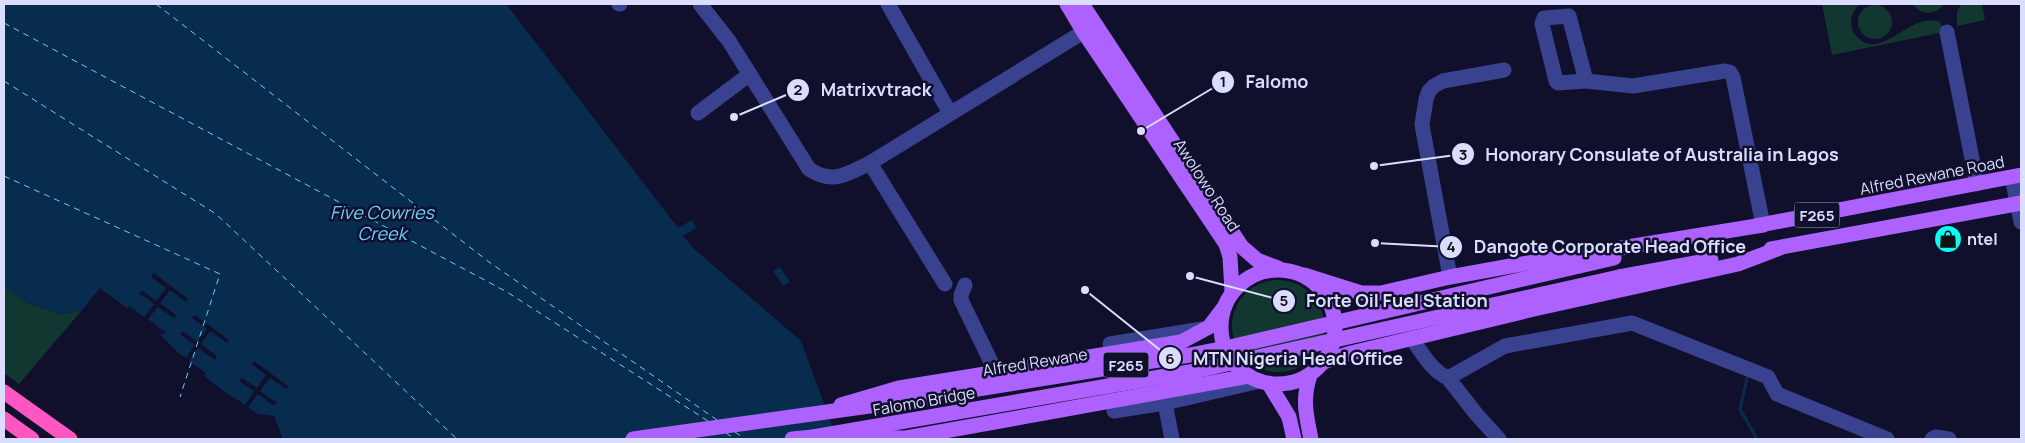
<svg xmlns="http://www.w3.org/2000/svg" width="2025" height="443" viewBox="0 0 2025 443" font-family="Manrope,sans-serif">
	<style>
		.green { fill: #123730 }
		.water { fill: #082c4e }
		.pier { fill: #10102d }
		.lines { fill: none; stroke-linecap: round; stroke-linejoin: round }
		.stream { stroke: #082c4e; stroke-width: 3 }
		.ferry { stroke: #69d0ff; stroke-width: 1; stroke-dasharray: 6 5; stroke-linecap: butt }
		.minor { stroke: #38428e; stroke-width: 15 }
		.major { stroke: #ad62ff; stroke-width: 15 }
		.highway { stroke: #ff56c1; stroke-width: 15 }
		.major-bridge { stroke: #ad62ff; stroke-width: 15 }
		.labels { text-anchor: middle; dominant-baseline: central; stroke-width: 5; stroke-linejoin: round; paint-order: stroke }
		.shield { fill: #10102d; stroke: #9ea0c0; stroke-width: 1 }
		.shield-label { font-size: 15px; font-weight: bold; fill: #dbddff }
		.street-label { font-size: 16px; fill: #dbddff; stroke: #10102d }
		.poi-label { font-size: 16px; font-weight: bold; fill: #dbddff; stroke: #10102d; text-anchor: start }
		.water-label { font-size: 18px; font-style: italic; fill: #69d0ff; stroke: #10102d }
		.leader { fill: none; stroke: #dbddff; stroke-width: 2 }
		.callout-dot { fill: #dbddff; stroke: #10102d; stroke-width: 2 }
		.mark-label { font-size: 15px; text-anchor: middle; font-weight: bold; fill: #111 }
		.callout-label { font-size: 18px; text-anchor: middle; font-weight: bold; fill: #dbddff; stroke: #10102d; stroke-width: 5; stroke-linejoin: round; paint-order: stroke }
	</style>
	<rect width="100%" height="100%" fill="#10102d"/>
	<g class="green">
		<path d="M1822,4H1860C1855,8 1852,13 1851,20C1851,27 1853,33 1858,38C1878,57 1901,27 1921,22C1928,20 1933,20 1940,22L1944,32L1832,55Z"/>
		<path d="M1913,4H1944C1935,15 1922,16 1913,4Z"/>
		<polygon points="1961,4 1982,4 1985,20 1957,26 1957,11"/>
		<circle cx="1875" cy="22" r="17"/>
		<circle cx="1278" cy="326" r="46"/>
		<polygon points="4,287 28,303 61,314 82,310 19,384 4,373"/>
	</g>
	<g class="water">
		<polygon points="4,4 506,4 678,228 692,220 696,228 683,236 693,248 801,341 837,439 283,439 274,416 252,413 189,364 152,326 100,288 82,310 61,314 28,303 4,287"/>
		<polygon points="780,267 790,282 783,286 773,271"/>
	</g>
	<g class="pier">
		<polygon points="154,273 188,299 186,302 170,290 160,303 176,315 174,318 158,307 148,319 165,332 163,335 127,310 129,306 144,317 154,304 139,293 142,290 156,301 166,288 151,277"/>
		<polygon points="195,315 229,340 227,343 210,331 201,344 217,356 215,360 198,348 189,361 206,373 203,376 186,364 189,364 184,362 170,348 186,358 195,345 180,334 183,331 197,342 207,329 192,318"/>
		<polygon points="254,361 288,386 286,389 270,378 260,391 277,403 274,406 258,394 248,407 261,417 253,416 246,410 250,412 249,410 227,397 229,394 245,405 254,391 239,381 242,378 257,388 266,375 251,364"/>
	</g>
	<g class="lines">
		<polyline class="stream" points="1748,374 1740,409 1757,439"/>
		<g class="ferry">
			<polyline points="156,4 489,262 717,420"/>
			<polyline points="4,23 507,292 708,421"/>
			<polyline points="4,81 216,214 457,439"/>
			<polyline points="4,176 220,274 180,397"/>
			<polyline points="735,432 745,439"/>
			<polyline points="726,433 735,439"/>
		</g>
		<g class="minor">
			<polyline points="619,4 620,4"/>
			<path d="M700,4L729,41L809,169C833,185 847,174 870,163L1093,26"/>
			<polyline points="888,4 950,113"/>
			<polyline points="1947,32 1977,184"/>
			<polyline points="1586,81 1569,16 1544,18 1542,24 1556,81 1558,83 1586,81 1633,86 1725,71 1730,72 1733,77 1763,225"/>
			<polyline points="698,113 750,74"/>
			<polyline points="870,163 945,284"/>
			<polyline points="2012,177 2021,222"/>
			<polyline points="1450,277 1422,125 1426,99 1429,91 1434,86 1443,81 1504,70"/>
			<polyline points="965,285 961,295 961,300 991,362"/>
			<path d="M1412,339C1423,354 1431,370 1448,378L1505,346L1632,323L1768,377L1777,394L1887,439"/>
			<polyline points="1110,344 1202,329"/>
			<polyline points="1448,378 1477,415 1499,439"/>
			<polyline points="1165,403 1172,439"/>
			<polyline points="1114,411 1165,403 1260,381"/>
			<polyline points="1932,439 1936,437 1949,439"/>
		</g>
		<g class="major">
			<polyline points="1067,4 1083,31 1226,244 1230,257 1232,291"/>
			<polyline points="1082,4 1242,247 1257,260 1278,268"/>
			<polyline points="1755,226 2021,175"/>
			<polyline points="1771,249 2021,203"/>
			<circle cx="1278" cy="327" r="57"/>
			<polyline points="1304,275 1361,293 1381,293 1450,277 1516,265 1763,225"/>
			<polyline points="1619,277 1711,260"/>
			<polyline points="1324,362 1347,354 1534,309 1738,264 1780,248"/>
			<path d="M1310,375C1302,400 1306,414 1311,439"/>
			<polyline points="1269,384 1289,417 1294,439"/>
			<polyline points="841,405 899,388 1181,342 1209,327 1225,306"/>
			<polyline points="792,439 813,437 906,438 1249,376"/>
		</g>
		<g class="highway">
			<polyline points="4,392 70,439"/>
			<polyline points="4,419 32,439"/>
		</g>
		<g class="major-bridge">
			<polyline points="813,437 1195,371 1619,277"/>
			<polyline points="633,439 884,404 1190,355 1230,347 1614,258"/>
		</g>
	</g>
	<defs>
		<g id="shop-disc" transform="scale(1.4375)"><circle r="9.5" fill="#07fff3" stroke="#10102d"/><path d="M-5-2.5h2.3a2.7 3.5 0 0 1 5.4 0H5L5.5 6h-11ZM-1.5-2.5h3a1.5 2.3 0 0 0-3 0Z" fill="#111"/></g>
	</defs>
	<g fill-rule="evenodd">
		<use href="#shop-disc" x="1948" y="239"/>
	</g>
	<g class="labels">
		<g class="shield">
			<rect x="1794.5" y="202.5" width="45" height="25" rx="4"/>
			<rect x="1103.5" y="352.5" width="45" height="25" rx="4"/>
		</g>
		<g class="shield-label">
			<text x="1817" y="215">F265</text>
			<text x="1126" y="365">F265</text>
		</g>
		<g class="street-label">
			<text transform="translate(1932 175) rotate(-11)">Alfred Rewane Road</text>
			<text transform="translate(1207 185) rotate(57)">Awolowo Road</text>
			<text transform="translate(1035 362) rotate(-9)">Alfred Rewane</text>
			<text transform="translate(924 401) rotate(-10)">Falomo Bridge</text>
		</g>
		<g class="poi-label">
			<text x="1967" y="239">ntel</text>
		</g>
		<g class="water-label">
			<text x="382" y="212">Five Cowries<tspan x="382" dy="21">Creek</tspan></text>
		</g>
	</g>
	<path class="leader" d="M1141 131L1223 82M734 117L798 90M1374 166L1463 154M1375 243L1451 247M1190 276L1284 301M1085 290L1170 358"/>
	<g class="callout-dot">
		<circle cx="1141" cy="131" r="5"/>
		<circle cx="734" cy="117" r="5"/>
		<circle cx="1374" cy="166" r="5"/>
		<circle cx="1375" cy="243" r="5"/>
		<circle cx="1190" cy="276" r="5"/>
		<circle cx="1085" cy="290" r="5"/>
		<circle cx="1223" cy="82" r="12"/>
		<circle cx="798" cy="90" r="12"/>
		<circle cx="1463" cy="154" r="12"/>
		<circle cx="1451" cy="247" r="12"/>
		<circle cx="1284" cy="301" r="12"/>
		<circle cx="1170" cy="358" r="12"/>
	</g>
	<g class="mark-label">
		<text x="1223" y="87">1</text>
		<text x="798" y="95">2</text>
		<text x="1463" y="160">3</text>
		<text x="1451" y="252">4</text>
		<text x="1284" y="306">5</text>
		<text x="1170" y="364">6</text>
	</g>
	<g class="callout-label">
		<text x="1277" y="88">Falomo</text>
		<text x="876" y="96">Matrixvtrack</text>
		<text x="1662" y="161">Honorary Consulate of Australia in Lagos</text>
		<text x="1610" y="253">Dangote Corporate Head Office</text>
		<text x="1397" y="307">Forte Oil Fuel Station</text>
		<text x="1298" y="365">MTN Nigeria Head Office</text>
	</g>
	<rect width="2025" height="443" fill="none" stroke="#dbddff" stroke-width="10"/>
</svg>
